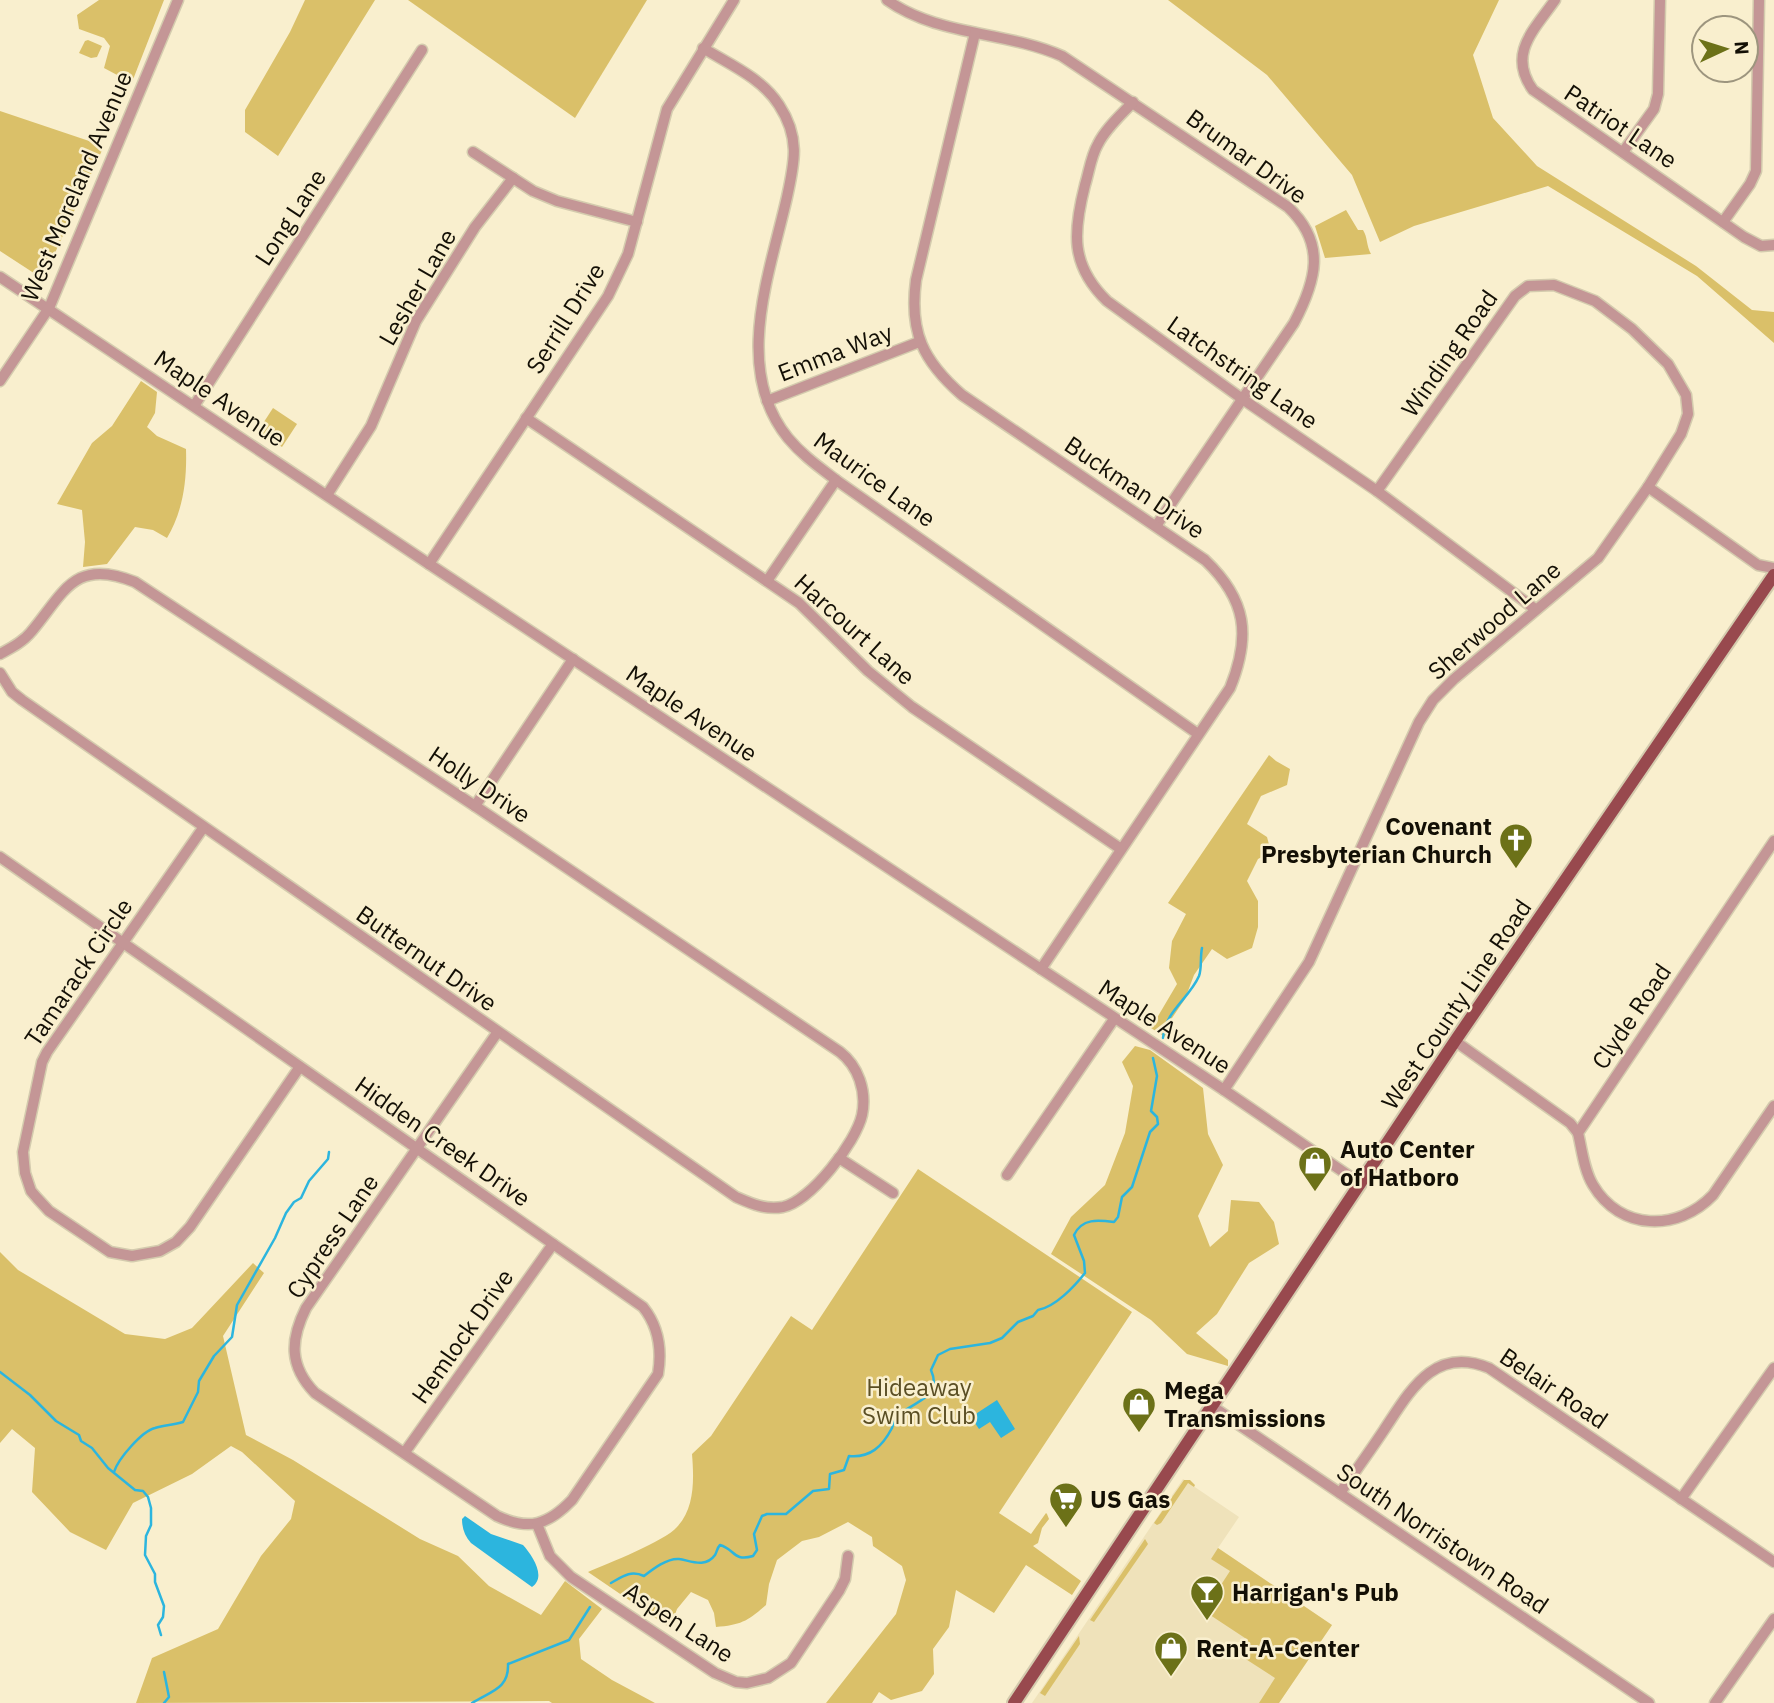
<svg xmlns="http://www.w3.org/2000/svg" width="1774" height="1703" viewBox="0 0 1774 1703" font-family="'IBM Plex Sans',sans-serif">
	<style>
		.built { fill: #efe2ba }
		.green { fill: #dac069 }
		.water { fill: #2cb5de }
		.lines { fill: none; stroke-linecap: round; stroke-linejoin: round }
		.stream { stroke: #2cb5de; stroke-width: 2.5 }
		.minor-casing { stroke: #d4cbae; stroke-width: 13 }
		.major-casing { stroke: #d4cbae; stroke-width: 16 }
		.minor { stroke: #c49696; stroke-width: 10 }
		.major { stroke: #98494e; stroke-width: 12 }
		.labels { text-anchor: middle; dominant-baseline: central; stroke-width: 5; stroke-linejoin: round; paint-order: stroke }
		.street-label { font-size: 24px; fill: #130f05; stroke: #f9efce }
		.poi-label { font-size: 24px; font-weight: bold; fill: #130f05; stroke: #f9efce; text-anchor: start }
		.park-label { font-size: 24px; fill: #5a4e24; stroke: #f9efce }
	</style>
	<rect width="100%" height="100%" fill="#f9efce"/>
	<polygon class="built" points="1183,1479 1239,1517 1218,1548 1332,1625 1279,1703 1032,1703"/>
	<g class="green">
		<polygon points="99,0 164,0 134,77 129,86 124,88 119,81 119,76 104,68 110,46 104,38 79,29 77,15"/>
		<polygon points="305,0 375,0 278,156 245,132 245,110 290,32"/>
		<polygon points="408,0 647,0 575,118"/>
		<polygon points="1168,0 1499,0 1473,55 1493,118 1537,166 1696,266 1752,310 1774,312 1774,343 1697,276 1548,186 1414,226 1380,242 1352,175 1267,75"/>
		<polygon points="88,40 102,46 97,57 91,58 79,53 85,41"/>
		<polygon points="0,111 104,146 43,279 0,251"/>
		<path d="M1346,210L1358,230H1363C1368,238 1366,245 1371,254L1325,258L1315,226Z"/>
		<path d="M141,381L157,392L155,413L147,427L157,436L186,449C187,481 183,511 167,538L153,530L135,527L107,564L83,567L85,542L82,510L57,504L92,443L112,426Z"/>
		<polygon points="273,408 297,424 282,447 258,431"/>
		<polygon points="1269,755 1276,761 1290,769 1287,785 1261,796 1247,824 1267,837 1271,852 1258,859 1247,881 1258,901 1258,927 1252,948 1227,959 1212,949 1194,975 1185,999 1170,1021 1167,1038 1151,1028 1177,984 1169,968 1172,941 1186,914 1168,903"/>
		<polygon points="1135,1046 1150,1050 1203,1088 1208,1134 1223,1165 1198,1216 1210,1247 1228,1231 1231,1200 1259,1202 1274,1222 1279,1244 1249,1263 1217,1314 1196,1333 1228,1360 1228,1366 1187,1354 1151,1320 1051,1254 1071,1217 1105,1185 1125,1133 1133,1086 1122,1062"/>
		<path d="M918,1169L1132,1312L999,1513L1031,1534L1046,1513L1047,1514L1049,1519L1042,1528L1038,1543L1033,1546L1081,1581L1072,1595L1026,1565L994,1613L956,1590L949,1627L933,1649L934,1674L922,1691L891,1700L879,1692L872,1703H826L896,1614L906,1580L902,1566L873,1546L872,1537L848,1522L819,1537L802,1541L777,1560L769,1584L766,1605C748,1621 741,1625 716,1627L714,1613L708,1600L691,1592L677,1609L670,1628L588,1572C607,1564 665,1541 677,1527C695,1508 694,1479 692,1454L711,1436L791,1316L812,1330Z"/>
		<polygon points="0,1252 18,1270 125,1334 165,1339 192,1328 253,1263 264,1273 223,1336 246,1435 293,1460 420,1539 458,1556 489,1586 541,1615 565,1581 602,1609 579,1639 581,1659 612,1680 655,1703 552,1703 549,1701 136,1703 152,1658 218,1629 261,1556 291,1519 295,1501 242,1452 231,1446 192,1474 133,1503 106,1550 70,1532 32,1492 35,1448 12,1429 0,1443"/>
		<polygon points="1184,1480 1190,1480 1195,1485 1194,1487 1188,1483 1161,1523 1157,1525 1154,1523"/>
		<polygon points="1145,1539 1148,1544 1094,1622 1090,1620"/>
		<polygon points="1218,1548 1332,1625 1279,1703 1259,1703 1275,1678 1241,1656 1247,1647 1246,1645 1248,1640 1204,1611 1230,1571 1211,1559"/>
		<polygon points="1079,1636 1080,1644 1045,1696 1040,1693"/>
	</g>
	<g class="water">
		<polygon points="997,1400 1015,1429 1001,1438 990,1422 979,1429 971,1417"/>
		<path d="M465,1516L491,1534L523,1545C532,1555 547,1577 532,1587L471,1543C465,1536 462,1529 462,1519Z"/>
	</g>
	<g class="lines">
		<g class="stream">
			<path d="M1163,1038C1165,1011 1189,999 1199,976C1202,968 1200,957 1202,948"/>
			<polyline points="0,1372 30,1395 56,1421 79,1435 81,1441 92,1448 108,1468 135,1490 143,1491 148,1497 151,1508 151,1525 146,1536 145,1555 155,1574 155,1582 164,1606 163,1617 158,1625 161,1635"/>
			<path d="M114,1472C118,1459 142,1431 155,1428C164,1425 173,1425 183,1422L198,1392L199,1381L214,1356L232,1337L237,1305L275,1238L286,1213L294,1202L301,1198L309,1181L328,1159L329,1152"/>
			<path d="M611,1583C623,1576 631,1570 644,1576C653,1569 667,1558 679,1559C689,1560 705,1569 715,1555C717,1552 717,1548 720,1545C735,1549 733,1562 753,1556L757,1550L754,1534L762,1516L767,1514H786L813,1491L829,1489L830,1474L844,1470L849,1456C870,1458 882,1447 892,1428C893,1425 894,1421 896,1418C910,1401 944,1400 931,1370L938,1355L950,1349L990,1343L1002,1338L1018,1322L1033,1316L1038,1310C1055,1307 1074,1287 1085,1273L1084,1261L1074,1235C1082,1218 1098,1220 1114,1222L1118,1217L1122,1197L1132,1187L1150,1132L1158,1124L1157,1117L1151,1111L1157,1076L1153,1058"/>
			<polyline points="164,1672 169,1697 164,1703"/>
			<path d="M472,1703C491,1691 509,1689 508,1664L569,1640L590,1607"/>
		</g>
		<g class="minor-casing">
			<g id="minor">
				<path d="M887,0C937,36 1006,31 1062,56L1288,207C1327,244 1316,281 1294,323L1156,526"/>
				<path d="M1555,0C1534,30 1507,54 1533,90L1744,237L1761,246L1774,245"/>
				<path d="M975,33L916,280C909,332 923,361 962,395L1205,560C1247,600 1251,636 1230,688L1041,969"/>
				<path d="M703,48C729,64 762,78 779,105C800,137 795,161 787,197C770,273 732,369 788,438C802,455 819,467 836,480L1198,734"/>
				<path d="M1133,102C1121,115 1106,128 1098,144C1091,156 1089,172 1085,185C1073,232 1070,265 1107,301L1241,398L1377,491L1535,609"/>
				<polyline points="473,152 533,191 557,201 637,222"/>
				<polyline points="1623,152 1654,109 1658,94 1660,0"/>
				<polyline points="1723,222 1750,184 1756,171 1759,0"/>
				<polyline points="0,277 429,564 1224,1090 1361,1184"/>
				<polyline points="0,381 49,308 178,0"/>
				<polyline points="767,401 919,342"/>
				<polyline points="194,406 422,50"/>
				<polyline points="526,418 799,603 868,671 912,707 1121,849"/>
				<polyline points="1648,487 1758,565 1774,568"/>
				<polyline points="327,495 371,426 416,321 475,227 513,178"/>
				<polyline points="429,564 608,296 628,254 667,109 734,0"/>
				<polyline points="767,581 836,480"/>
				<path d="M0,654C11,648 23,642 31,632C64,593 74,557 135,582L475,806L840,1052C858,1066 867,1091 862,1115C856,1142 811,1201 783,1207C765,1210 752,1204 736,1197L22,700L12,692L0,673"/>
				<polyline points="475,806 573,659"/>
				<polyline points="203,828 47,1052 42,1062 23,1152 25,1173 31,1191 37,1198 49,1211 110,1252 132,1256 160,1251 176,1242 190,1227 299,1068"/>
				<path d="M1774,841L1578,1133C1582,1150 1584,1170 1593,1185C1620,1231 1678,1232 1713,1195L1774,1106"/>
				<path d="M0,857C215,1006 428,1157 643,1307C659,1327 662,1350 658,1374L572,1500C548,1525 529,1531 497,1516L315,1393C289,1366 290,1340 306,1308L497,1033"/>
				<polyline points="1455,1041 1570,1123 1578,1133"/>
				<polyline points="1224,1090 1309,962 1419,722 1433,700 1454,679 1598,558 1648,487 1681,434 1688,414 1686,395 1668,364 1632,329 1595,301 1554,285 1528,286 1515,296 1377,491"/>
				<polyline points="839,1158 893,1193"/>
				<polyline points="1007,1175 1114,1019"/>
				<polyline points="1213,1407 1649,1703"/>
				<polyline points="405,1452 553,1244"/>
				<path d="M1340,1493C1355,1472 1370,1451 1384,1430C1410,1391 1434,1345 1489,1368L1774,1562"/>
				<polyline points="1681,1499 1774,1368"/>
				<polyline points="537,1524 550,1556 571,1577 715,1673 736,1682 747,1683 768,1678 791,1663 839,1591 845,1579 848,1556"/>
				<polyline points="1715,1703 1774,1619"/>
			</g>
		</g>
		<g class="major-casing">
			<polyline id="major" points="1014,1703 1455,1041 1774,575"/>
		</g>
		<use href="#minor" class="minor"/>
		<use href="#major" class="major"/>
	</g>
	<defs>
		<g id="church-pin" transform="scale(1.75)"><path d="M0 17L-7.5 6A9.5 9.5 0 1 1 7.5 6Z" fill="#6c7118" stroke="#f9efce"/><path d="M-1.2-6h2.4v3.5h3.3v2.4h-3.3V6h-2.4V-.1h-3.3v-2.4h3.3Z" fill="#fff"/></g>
		<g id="shop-pin" transform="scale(1.75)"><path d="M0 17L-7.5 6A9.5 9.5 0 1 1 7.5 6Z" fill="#6c7118" stroke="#f9efce"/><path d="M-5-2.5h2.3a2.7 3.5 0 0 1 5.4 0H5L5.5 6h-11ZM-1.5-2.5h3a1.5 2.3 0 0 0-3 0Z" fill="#fff"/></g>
		<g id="supermarket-pin" transform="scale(1.75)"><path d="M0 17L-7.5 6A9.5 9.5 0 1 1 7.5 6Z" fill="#6c7118" stroke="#f9efce"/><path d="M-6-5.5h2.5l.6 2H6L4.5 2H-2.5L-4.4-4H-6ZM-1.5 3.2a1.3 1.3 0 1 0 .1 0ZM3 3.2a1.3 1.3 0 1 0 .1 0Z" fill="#fff"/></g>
		<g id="bar-pin" transform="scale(1.75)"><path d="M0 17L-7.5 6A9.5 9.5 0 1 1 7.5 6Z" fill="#6c7118" stroke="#f9efce"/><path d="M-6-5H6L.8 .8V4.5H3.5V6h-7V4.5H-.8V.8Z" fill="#fff"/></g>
	</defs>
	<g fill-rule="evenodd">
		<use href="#church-pin" x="1516" y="840"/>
		<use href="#shop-pin" x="1315" y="1163"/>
		<use href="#shop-pin" x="1139" y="1404"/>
		<use href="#supermarket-pin" x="1066" y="1499"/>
		<use href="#bar-pin" x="1207" y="1592"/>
		<use href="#shop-pin" x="1171" y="1648"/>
	</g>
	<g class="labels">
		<g class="street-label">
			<text transform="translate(1621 126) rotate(34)">Patriot Lane</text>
			<text transform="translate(1247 156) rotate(36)">Brumar Drive</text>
			<text transform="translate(76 186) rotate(-67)">West Moreland Avenue</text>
			<text transform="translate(290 217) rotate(-57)">Long Lane</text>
			<text transform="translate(417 287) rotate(-60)">Lesher Lane</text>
			<text transform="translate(565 318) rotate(-58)">Serrill Drive</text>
			<text transform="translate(835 352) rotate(-21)">Emma Way</text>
			<text transform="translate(1449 353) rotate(-55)">Winding Road</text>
			<text transform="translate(1243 372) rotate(35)">Latchstring Lane</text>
			<text transform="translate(220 398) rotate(34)">Maple Avenue</text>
			<text transform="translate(875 479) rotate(36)">Maurice Lane</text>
			<text transform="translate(1135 487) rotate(34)">Buckman Drive</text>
			<text transform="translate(1494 620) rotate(-41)">Sherwood Lane</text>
			<text transform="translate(855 629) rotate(42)">Harcourt Lane</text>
			<text transform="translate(692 713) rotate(34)">Maple Avenue</text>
			<text transform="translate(480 784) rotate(34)">Holly Drive</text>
			<text transform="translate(427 958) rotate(35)">Butternut Drive</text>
			<text transform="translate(78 972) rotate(-56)">Tamarack Circle</text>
			<text transform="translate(1456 1004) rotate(-56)">West County Line Road</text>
			<text transform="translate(1631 1016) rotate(-56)">Clyde Road</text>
			<text transform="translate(1165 1026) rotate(33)">Maple Avenue</text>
			<text transform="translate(443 1141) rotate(35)">Hidden Creek Drive</text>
			<text transform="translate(332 1236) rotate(-56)">Cypress Lane</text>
			<text transform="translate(462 1336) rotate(-55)">Hemlock Drive</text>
			<text transform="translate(1554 1388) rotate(34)">Belair Road</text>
			<text transform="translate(1443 1538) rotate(34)">South Norristown Road</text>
			<text transform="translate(679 1622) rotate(33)">Aspen Lane</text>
		</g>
		<g class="poi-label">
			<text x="1492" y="826" text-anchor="end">Covenant<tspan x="1492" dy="28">Presbyterian Church</tspan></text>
			<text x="1340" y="1149">Auto Center<tspan x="1340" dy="28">of Hatboro</tspan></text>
			<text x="1164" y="1390">Mega<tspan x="1164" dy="28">Transmissions</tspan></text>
			<text x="1090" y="1499">US Gas</text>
			<text x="1232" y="1592">Harrigan's Pub</text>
			<text x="1196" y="1648">Rent-A-Center</text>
		</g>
		<g class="park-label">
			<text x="919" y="1387">Hideaway<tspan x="919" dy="28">Swim Club</tspan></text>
		</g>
	</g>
	<g transform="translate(1725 49) rotate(86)"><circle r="33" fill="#f9efce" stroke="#9d957e" stroke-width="2"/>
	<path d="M0-5L12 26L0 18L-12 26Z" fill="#6c7118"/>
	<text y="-10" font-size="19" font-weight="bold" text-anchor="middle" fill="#130f05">N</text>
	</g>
</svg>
